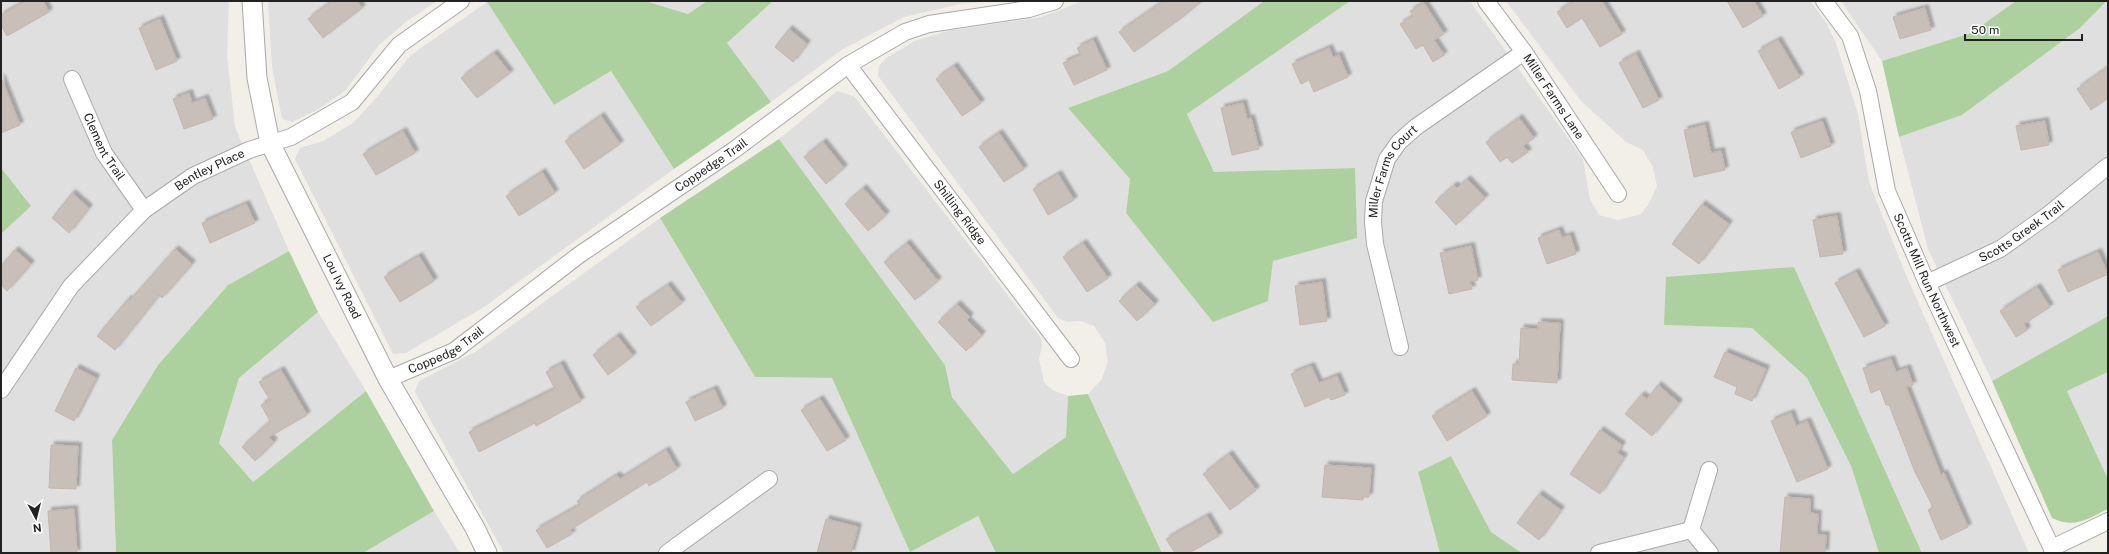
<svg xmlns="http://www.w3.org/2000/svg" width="2109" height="554" viewBox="0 0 2109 554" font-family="'Public Sans',sans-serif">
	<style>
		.residential { fill: #e0dfdf }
		.forest { fill: #add19e }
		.building { fill: #c7bfb8; stroke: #c4b6ab; filter: url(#shadow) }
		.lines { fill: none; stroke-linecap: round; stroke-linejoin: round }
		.minor-casing { stroke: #a9a9a9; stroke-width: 18 }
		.tertiary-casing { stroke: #a9a9a9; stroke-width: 21 }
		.minor { stroke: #fff; stroke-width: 16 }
		.tertiary { stroke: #fff; stroke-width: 19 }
		.labels { text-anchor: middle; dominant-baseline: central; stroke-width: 3; stroke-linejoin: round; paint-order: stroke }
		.street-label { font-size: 12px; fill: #222; stroke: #fff }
	</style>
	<defs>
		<filter id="shadow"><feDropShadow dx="3.5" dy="-3.5" stdDeviation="1" flood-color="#0004"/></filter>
	</defs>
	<rect width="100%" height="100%" fill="#f2efe9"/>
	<g class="residential">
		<polygon points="1,1 229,1 227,54 235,127 289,251 228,285 158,365 112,440 116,553 1,553 1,234 30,206 1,168"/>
		<polygon points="268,1 437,1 407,21 379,45 345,91 317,110 292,122 282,119 272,67"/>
		<polygon points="645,1 707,1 688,14"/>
		<polygon points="773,1 995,1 960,4 904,17 843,49 771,102 727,43"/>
		<polygon points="1083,1 1264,1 1168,71 1068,108 1130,179 1126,213 1268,301 1273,261 1356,238 1354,168 1214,173 1187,114 1350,1 1470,1 1583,159 1590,199 1599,215 1618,220 1641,214 1648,205 1657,186 1653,167 1643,150 1626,142 1581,101 1506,1 1810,1 1827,24 1836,43 1858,114 1869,182 1906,275 2029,553 1922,553 1794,267 1664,325 1752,328 1807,378 1851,466 1879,553 1522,553 1491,532 1451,456 1418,472 1440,553 1162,553 1088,394 1102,379 1108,362 1105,343 1094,326 1080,321 1068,322 1058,318 878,76 879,66 886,58 915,41 947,31 1041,17"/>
		<polygon points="1841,1 2016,1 1971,33 1882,61"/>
		<polygon points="2108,1 2108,316 1992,381 1928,249 1899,137 1962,115 2080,28"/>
		<polygon points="487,2 554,105 611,71 674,169 484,307 406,353 393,354 295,159 300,148 323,141 353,123 376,98 411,55"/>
		<polygon points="837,91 854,96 1041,338 1042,346 1039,359 1044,382 1052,390 1068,396 1066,437 1013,474 952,397 945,365 779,139"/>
		<polygon points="660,218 755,377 832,378 910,552 978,516 996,553 504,553 415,392 419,381 475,352"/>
		<polygon points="318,312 366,391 253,482 219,443 239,378"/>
		<polygon points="2108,372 2108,479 2067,391"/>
		<polygon points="434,511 460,553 363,553"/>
	</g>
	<g class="forest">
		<polygon points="489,1 645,1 688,14 707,1 773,1 727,43 771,102 674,169 611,71 554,105 487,2"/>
		<polygon points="1264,1 1350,1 1187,114 1214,172 1355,168 1357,238 1273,261 1268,301 1213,322 1126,213 1130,179 1068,108 1168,71"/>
		<polygon points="2016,1 2107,1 2080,28 1962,115 1899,137 1882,61 1971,33"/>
		<polygon points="779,139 945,365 952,397 1013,474 1066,437 1068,396 1088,394 1162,553 996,553 978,516 910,552 832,378 755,377 660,218"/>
		<polygon points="1,168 31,206 1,234"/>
		<polygon points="289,251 318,312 239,378 219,443 253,482 366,391 434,511 363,553 116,553 112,440 158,365 228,285"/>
		<polygon points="1794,267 1922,553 1879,553 1851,466 1807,378 1752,328 1664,325 1666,277"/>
		<path d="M2108,316V372L2067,391L2108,479V509C2087,519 2075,529 2052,518L1992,381Z"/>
		<polygon points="1451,456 1491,532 1522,553 1440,553 1418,472"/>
	</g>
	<g class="building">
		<polygon points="26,1 43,1 49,12 7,36 1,25 1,15"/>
		<polygon points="332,1 357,1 362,8 323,38 308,19"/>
		<polygon points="1164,1 1202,1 1180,19 1134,52 1119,32"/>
		<polygon points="1575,1 1602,1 1622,34 1600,47 1582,18 1567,28 1557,12"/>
		<polygon points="1727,1 1754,1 1763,16 1743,28"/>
		<polygon points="1424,3 1444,34 1434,40 1444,55 1433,62 1423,45 1416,49 1400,24 1413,16 1410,11"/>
		<polygon points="1925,8 1931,30 1900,39 1893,17"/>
		<polygon points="160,19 177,61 156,70 139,28"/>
		<polygon points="789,29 807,44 793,62 775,47"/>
		<polygon points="1093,40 1107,70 1074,85 1063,63 1081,55 1077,48"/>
		<polygon points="1778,40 1800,77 1779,89 1758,51"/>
		<polygon points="1329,48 1333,57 1339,55 1348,77 1314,92 1309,80 1301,84 1292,64"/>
		<polygon points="494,53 510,73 477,98 461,78"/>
		<polygon points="1636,54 1659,100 1643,108 1619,63"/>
		<polygon points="954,66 981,103 962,116 936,79"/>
		<polygon points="2108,67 2108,98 2091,110 2077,89"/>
		<polygon points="1,77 20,125 1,133"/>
		<polygon points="189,93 192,103 205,98 213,119 184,129 173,99"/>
		<polygon points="1243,103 1247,119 1251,118 1259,149 1232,155 1221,108"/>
		<polygon points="601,116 620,144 584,169 565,141"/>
		<polygon points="1519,118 1534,138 1523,146 1528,152 1512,163 1507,157 1500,162 1486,142"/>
		<polygon points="1822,121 1831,146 1801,158 1791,132"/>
		<polygon points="2045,121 2049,145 2021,150 2016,126"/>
		<polygon points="1705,125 1711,153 1721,151 1725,170 1694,177 1684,130"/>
		<polygon points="403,131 415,153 376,175 363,154"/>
		<polygon points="999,133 1024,169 1004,182 979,147"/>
		<polygon points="823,142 844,168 826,184 804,157"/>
		<polygon points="542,172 555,193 519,216 506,196"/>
		<polygon points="1058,174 1074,200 1048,215 1033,189"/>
		<polygon points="1467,179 1485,198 1456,225 1435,202 1454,185 1457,188"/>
		<polygon points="863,188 886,215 868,231 845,204"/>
		<polygon points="72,193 89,208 69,233 52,218"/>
		<polygon points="246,204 255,223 210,243 202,223"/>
		<polygon points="1702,204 1729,224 1699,264 1672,244"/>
		<polygon points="1837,216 1843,254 1820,257 1813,220"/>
		<polygon points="1559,230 1562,238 1570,235 1576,254 1547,264 1538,238"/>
		<polygon points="907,243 938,281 915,300 884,262"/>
		<polygon points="1083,243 1108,278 1087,292 1063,257"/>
		<polygon points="1471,246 1478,280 1470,281 1472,289 1449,294 1440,253"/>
		<polygon points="175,249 192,264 162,298 159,295 115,350 97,336 128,299 130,300"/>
		<polygon points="15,250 31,264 7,291 1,285 1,266"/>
		<polygon points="2098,252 2108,274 2068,292 2058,270"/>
		<polygon points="419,256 434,281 400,302 384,277"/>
		<polygon points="1856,272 1885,326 1864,337 1835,283"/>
		<polygon points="1322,282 1327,321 1300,325 1295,286"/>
		<polygon points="668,285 682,303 651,326 636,307"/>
		<polygon points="1136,285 1155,304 1137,321 1119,301"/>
		<polygon points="2037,287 2050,307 2024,324 2027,330 2016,337 2000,311"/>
		<polygon points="957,304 970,317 967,320 982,335 966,351 938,322"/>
		<polygon points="1538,322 1560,323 1557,383 1512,380 1513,364 1519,364 1521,328 1538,329"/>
		<polygon points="617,336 633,356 608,375 593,355"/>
		<polygon points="1725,352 1766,369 1752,401 1735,394 1737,387 1714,377"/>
		<polygon points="1891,359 1896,372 1907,368 1913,385 1906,387 1941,475 1944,473 1968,527 1941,540 1928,510 1933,507 1915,472 1889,405 1886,405 1880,389 1871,393 1863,368"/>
		<polygon points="561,364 581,401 536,426 535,423 479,452 469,432 555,389 546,372"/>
		<polygon points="1311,366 1319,383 1337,376 1345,395 1331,400 1329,397 1305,407 1291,374"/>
		<polygon points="76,368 96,378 74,421 55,411"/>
		<polygon points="281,370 307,415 269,437 274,442 255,461 242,447 270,421 261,405 270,400 259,382"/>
		<polygon points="1658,385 1679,403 1652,436 1625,414 1641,395 1647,399"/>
		<polygon points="714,389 723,408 695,421 686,402"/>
		<polygon points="1472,391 1487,416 1447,441 1432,416"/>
		<polygon points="820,399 846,440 827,451 801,410"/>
		<polygon points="1791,413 1796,426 1807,421 1828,469 1797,482 1771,421"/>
		<polygon points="1600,430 1622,445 1617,453 1624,457 1600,494 1570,474"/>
		<polygon points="51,445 78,446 76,489 49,488"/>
		<polygon points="666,450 677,469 649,486 647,482 570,530 572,534 547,548 536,530 580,505 577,501 617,475 620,479"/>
		<polygon points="1229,454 1256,490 1230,510 1203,474"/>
		<polygon points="1325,465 1371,468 1369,497 1363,497 1363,500 1322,497"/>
		<polygon points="1539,494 1561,510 1539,540 1517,523"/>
		<polygon points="1785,497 1810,499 1810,513 1818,514 1817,535 1826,535 1825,553 1780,553"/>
		<polygon points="74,509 77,553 51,553 48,511"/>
		<polygon points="1207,516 1219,536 1189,553 1175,553 1166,539"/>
		<polygon points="826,519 858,527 851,553 817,553"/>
	</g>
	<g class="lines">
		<g class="minor-casing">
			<g id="minor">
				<path id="s1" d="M1486,1L1524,52L1618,194"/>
				<path id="s2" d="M1824,1L1850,36L1868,91L1887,191L1927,283L2054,553"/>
				<path id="s3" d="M848,65L1071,359"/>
				<path id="s4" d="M72,79L104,153L144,210"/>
				<path id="s5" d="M1927,283L2000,249L2048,215L2108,166"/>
				<path id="s6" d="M1400,347L1375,244L1373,222L1374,201L1387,159L1399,142L1416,127L1524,52"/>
				<path id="s7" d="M388,379L454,351L579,255L734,150L848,65L905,32L929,24L1029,9L1055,1"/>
				<path id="s8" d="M1,390L71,286L144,210L193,176L249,150L291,137L352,102L399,45L461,1"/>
				<polyline points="1691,530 1709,470"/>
				<polyline points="2052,548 2108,521"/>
				<polyline points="667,553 769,479"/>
				<polyline points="1599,553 1691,530 1710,553"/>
			</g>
		</g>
		<g class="tertiary-casing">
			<g id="tertiary">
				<path id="s9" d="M252,1L257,78L270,143L388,379L475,528L487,553"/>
			</g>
		</g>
		<use href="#minor" class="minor"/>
		<use href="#tertiary" class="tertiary"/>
	</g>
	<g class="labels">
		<g class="street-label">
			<text stroke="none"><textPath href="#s1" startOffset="117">Miller Farms Lane</textPath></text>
			<text stroke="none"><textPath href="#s4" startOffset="75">Clement Trail</textPath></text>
			<text stroke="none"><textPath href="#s7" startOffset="389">Coppedge Trail</textPath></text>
			<text stroke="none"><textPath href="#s8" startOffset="308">Bentley Place</textPath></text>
			<text stroke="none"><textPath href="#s6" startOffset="184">Miller Farms Court</textPath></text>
			<text stroke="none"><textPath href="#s3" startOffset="185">Shilling Ridge</textPath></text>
			<text stroke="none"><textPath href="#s5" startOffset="108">Scotts Greek Trail</textPath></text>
			<text stroke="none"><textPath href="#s2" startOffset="301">Scotts Mill Run Northwest</textPath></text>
			<text stroke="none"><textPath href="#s9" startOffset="304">Lou Ivy Road</textPath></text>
			<text stroke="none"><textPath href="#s7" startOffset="65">Coppedge Trail</textPath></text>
		</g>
	</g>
	<rect width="2109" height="554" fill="none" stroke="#222222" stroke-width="4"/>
	<g transform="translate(36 518) rotate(173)" stroke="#ffffff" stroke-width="3" paint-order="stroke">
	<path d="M0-3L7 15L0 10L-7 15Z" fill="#222222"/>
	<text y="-6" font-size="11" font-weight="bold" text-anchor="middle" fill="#222222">N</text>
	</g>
	<path d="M1965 34v6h117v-6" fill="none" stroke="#222222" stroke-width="2"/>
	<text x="1971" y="34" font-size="12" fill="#222222" stroke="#ffffff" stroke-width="3" paint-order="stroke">50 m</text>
</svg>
